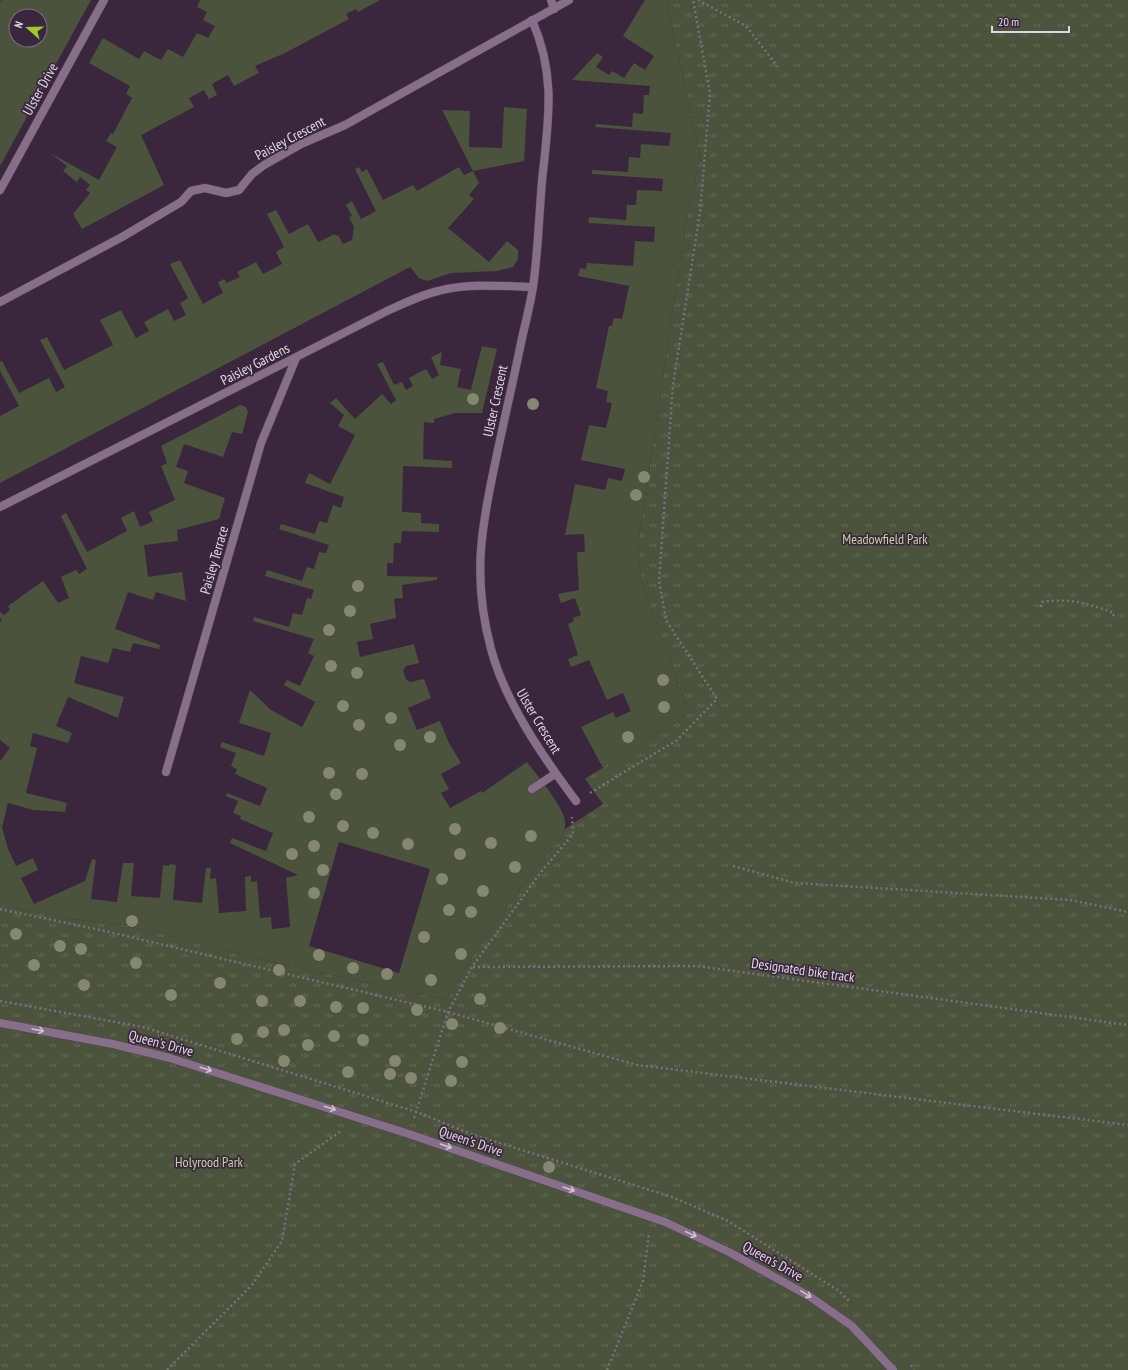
<svg xmlns="http://www.w3.org/2000/svg" width="1128" height="1370" viewBox="0 0 1128 1370" font-family="'PT Sans Narrow',sans-serif">
	<style>
		.green { fill: #4b533c; fill-rule: evenodd }
		.park { fill: url(#park-tufts) }
		.lines { fill: none; stroke-linecap: round; stroke-linejoin: round }
		.street-casing { stroke: #554358; stroke-width: 9 }
		.path { stroke: #7e6e80; stroke-width: 2.5; stroke-dasharray: 2 3; stroke-linecap: butt }
		.street { stroke: #876f89; stroke-width: 8 }
		.tree { fill: #858771 }
		.oneway { stroke: #d1c1d2 }
		.labels { text-anchor: middle; dominant-baseline: central; stroke-width: 3.5; stroke-linejoin: round; paint-order: stroke }
		.street-label { font-size: 14px; fill: #e3d6e4; stroke: #3a273d }
		.park-label { font-size: 14px; fill: #c2d59c; stroke: #3a273d }
	</style>
	<defs>
		<pattern id="park-tufts" width="24" height="20" patternUnits="userSpaceOnUse"><rect width="24" height="20" fill="#4b533c"/><path d="M3 7l-1-3M5 7V3M7 7l1-3M15 17l-1-3M17 17v-4M19 17l1-3" fill="none" stroke="#656b58"/></pattern>
	</defs>
	<rect width="100%" height="100%" fill="#3a273d"/>
	<g class="green">
		<path d="M1,0H91L0,166V2ZM16,16H40V40H16Z"/>
		<polygon points="200,0 380,0 358,12 356,9 346,14 349,19 285,53 255,66 259,73 234,86 228,75 212,84 217,95 209,99 204,90 189,98 194,107 141,135 164,185 82,229 73,214 90,193 86,190 90,185 80,177 77,182 63,171 67,166 50,153 99,180 117,147 106,141 111,133 113,134 132,98 126,94 130,86 89,63 103,38 139,59 144,51 161,60 168,49 183,57 197,33 208,38 215,26 203,20 207,12 197,7"/>
		<polygon points="645,0 666,0 700,156 685,228 638,544 641,580 689,713 603,768 581,727 613,712 616,718 631,711 623,693 607,700 589,660 571,667 568,659 578,655 568,624 574,621 573,618 581,615 575,598 561,603 558,594 579,590 577,552 585,552 584,534 565,535 575,484 605,490 608,478 622,481 625,469 581,460 589,425 606,428 612,403 606,402 608,391 596,388 609,326 612,326 614,318 622,319 629,286 578,276 580,268 586,269 587,263 633,266 635,241 654,242 655,227 588,223 589,217 626,220 627,205 636,205 637,190 662,191 663,179 592,174 592,170 628,172 629,157 640,158 641,144 669,146 671,133 595,127 596,124 632,127 633,113 643,114 644,95 649,95 650,86 572,80 597,53 603,57 596,67 609,75 612,71 624,78 634,63 645,70 654,56 623,36"/>
		<polygon points="504,107 527,109 524,161 473,171 479,183 469,195 474,199 448,228 489,262 507,241 518,250 518,259 513,267 497,271 451,273 427,281 419,278 410,267 0,483 0,416 19,406 0,371 0,362 2,361 19,393 49,378 56,392 65,387 40,340 47,337 64,370 113,345 100,320 121,310 136,338 149,331 144,322 168,309 174,321 186,315 180,303 188,298 170,264 180,260 203,304 223,293 218,282 224,279 227,283 240,277 237,272 256,262 263,274 282,264 276,252 284,247 267,214 276,210 289,234 308,224 318,242 335,234 336,236 338,235 343,244 352,240 354,227 349,217 352,216 346,205 352,201 361,219 376,211 355,169 359,167 362,172 367,169 383,200 413,185 417,191 459,167 464,175 473,171 442,110 470,111 469,147 502,148"/>
		<path d="M482,346L497,349L482,413H455L434,419V423L424,422L423,459L452,461V468L403,466L402,512L421,513V523L439,524V532L402,531L401,543H394L393,563H387V576L437,577V580L402,585L403,598L394,599L396,618L370,624L373,639L357,642L360,657L414,644L419,663L406,666L403,671L406,679L410,682L424,679L431,698L408,708L417,730L440,721L448,741L461,763L441,774L449,789L441,793L450,808L481,791L482,793L527,762C537,775 563,806 565,821C566,828 563,833 560,839C519,889 477,942 447,1000L255,958L163,934L122,925L72,919L0,905V761L10,748L0,740V623L2,620L0,618V612L4,615L10,610L8,606L43,581L58,603L69,598L61,577L76,570L79,574L87,569L61,516L66,513L87,552L127,531L121,518L134,511L140,527L153,521L149,512L175,500L161,466L167,463L161,446L240,405L246,407L248,412L242,434L232,432L223,457L184,444L176,467L188,471L184,483L225,498L219,519L177,530L178,541L144,545L148,577L182,572L186,601L156,592L153,600L128,592L115,629L160,645L159,649L133,643L130,652L113,648L108,663L81,656L74,683L124,697L118,718L68,697L56,726L72,733L68,743L33,733L30,746L37,748L26,793L67,803L65,812L33,810L8,803L2,827L8,849L16,866L33,858L38,870L21,878L34,904L85,881L92,859L96,860L91,899L117,902L123,863H134L131,896L160,898L163,865L169,866L170,864L176,865L173,900L202,903L206,868H211L210,879L216,878L219,913L246,911L245,877L251,876V882L257,881L260,918L271,917L272,929L290,927L286,878L298,875L230,843L232,838L266,851L273,833L240,819L241,816L233,813L238,801L226,796L227,793L260,806L267,788L235,774L237,769L231,766L236,753L220,747L222,742L264,756L271,733L239,723L250,690L271,710L302,727L315,702L284,685L287,680L300,686L314,656L308,653L314,639L253,621L254,617L289,627L293,613L302,615L307,598L311,599L314,590L265,576L267,570L302,581L307,567L314,569L319,552L326,553L329,545L279,529L281,524L315,534L319,521L327,523L333,505L341,508L344,497L305,483L309,473L330,484L355,435L338,426L344,415L330,403L336,398L355,419L382,394L391,404L396,400L377,364L383,362L394,385L402,382L406,390L413,386L409,378L426,369L432,379L439,375L431,357L442,352L440,365L461,369L457,387L471,390ZM339,842L430,869L399,973L309,946Z"/>
	</g>
	<path class="park" d="M666,0H1128V1370H0V905L72,919L122,925L163,934L255,958L447,1000C477,942 519,889 560,839L565,829L603,804L585,779L689,713L641,580L638,544L685,228L700,156Z"/>
	<g class="lines">
		<g class="street-casing">
			<g id="street">
				<polyline points="551,0 554,9"/>
				<path d="M532,20C557,77 548,122 542,181C539,216 538,252 533,287C530,306 525,324 521,343C513,382 504,420 496,459C481,528 472,578 491,649C505,702 543,757 576,801"/>
				<polyline points="0,190 104,0"/>
				<polyline points="0,302 122,237 181,202 191,191 205,188 226,193 239,190 252,174 264,165 301,144 345,125 569,0"/>
				<path d="M0,507L389,310C405,303 421,295 438,291C468,283 502,286 533,287"/>
				<polyline points="166,772 261,443 296,358"/>
				<polyline points="532,789 555,774"/>
				<polyline points="0,1023 113,1044 170,1058 409,1134 665,1222 729,1252 809,1296 852,1326 893,1370"/>
			</g>
		</g>
		<g class="path">
			<polyline points="698,0 746,26 778,67"/>
			<path d="M1041,607L1042,602C1068,598 1089,603 1114,613L1113,617"/>
			<polyline points="590,793 677,740 717,699 666,620 659,581 673,385 700,212 710,93 693,0"/>
			<polyline points="733,866 795,883 1071,900 1128,912"/>
			<polyline points="0,909 105,931 448,1012 637,1065 1128,1125"/>
			<polyline points="473,967 697,966 1128,1025"/>
			<polyline points="0,1001 143,1027 417,1112 471,1134 672,1197 728,1221 839,1291 849,1301"/>
			<polyline points="414,1118 448,1012 472,967 541,872 573,834 572,817"/>
			<polyline points="911,1365 914,1370"/>
			<polyline points="167,1370 252,1285 282,1241 295,1164 341,1131"/>
			<polyline points="607,1370 643,1281 649,1233"/>
		</g>
		<use href="#street" class="street"/>
	</g>
	<g class="tree">
		<circle cx="473" cy="399" r="6"/>
		<circle cx="533" cy="404" r="6"/>
		<circle cx="644" cy="477" r="6"/>
		<circle cx="636" cy="495" r="6"/>
		<circle cx="358" cy="586" r="6"/>
		<circle cx="350" cy="611" r="6"/>
		<circle cx="329" cy="630" r="6"/>
		<circle cx="331" cy="666" r="6"/>
		<circle cx="357" cy="673" r="6"/>
		<circle cx="663" cy="680" r="6"/>
		<circle cx="343" cy="706" r="6"/>
		<circle cx="664" cy="707" r="6"/>
		<circle cx="391" cy="718" r="6"/>
		<circle cx="359" cy="725" r="6"/>
		<circle cx="430" cy="737" r="6"/>
		<circle cx="628" cy="737" r="6"/>
		<circle cx="400" cy="745" r="6"/>
		<circle cx="329" cy="773" r="6"/>
		<circle cx="362" cy="774" r="6"/>
		<circle cx="336" cy="794" r="6"/>
		<circle cx="309" cy="817" r="6"/>
		<circle cx="343" cy="826" r="6"/>
		<circle cx="455" cy="829" r="6"/>
		<circle cx="373" cy="833" r="6"/>
		<circle cx="531" cy="836" r="6"/>
		<circle cx="491" cy="843" r="6"/>
		<circle cx="408" cy="844" r="6"/>
		<circle cx="314" cy="846" r="6"/>
		<circle cx="292" cy="854" r="6"/>
		<circle cx="460" cy="854" r="6"/>
		<circle cx="515" cy="867" r="6"/>
		<circle cx="323" cy="870" r="6"/>
		<circle cx="442" cy="879" r="6"/>
		<circle cx="483" cy="891" r="6"/>
		<circle cx="314" cy="893" r="6"/>
		<circle cx="449" cy="910" r="6"/>
		<circle cx="471" cy="912" r="6"/>
		<circle cx="132" cy="921" r="6"/>
		<circle cx="16" cy="934" r="6"/>
		<circle cx="424" cy="937" r="6"/>
		<circle cx="60" cy="946" r="6"/>
		<circle cx="81" cy="949" r="6"/>
		<circle cx="461" cy="954" r="6"/>
		<circle cx="319" cy="955" r="6"/>
		<circle cx="136" cy="963" r="6"/>
		<circle cx="34" cy="965" r="6"/>
		<circle cx="353" cy="968" r="6"/>
		<circle cx="279" cy="970" r="6"/>
		<circle cx="387" cy="974" r="6"/>
		<circle cx="431" cy="980" r="6"/>
		<circle cx="220" cy="983" r="6"/>
		<circle cx="84" cy="985" r="6"/>
		<circle cx="171" cy="995" r="6"/>
		<circle cx="480" cy="999" r="6"/>
		<circle cx="262" cy="1001" r="6"/>
		<circle cx="300" cy="1001" r="6"/>
		<circle cx="336" cy="1007" r="6"/>
		<circle cx="363" cy="1008" r="6"/>
		<circle cx="417" cy="1010" r="6"/>
		<circle cx="452" cy="1024" r="6"/>
		<circle cx="500" cy="1028" r="6"/>
		<circle cx="284" cy="1030" r="6"/>
		<circle cx="263" cy="1032" r="6"/>
		<circle cx="334" cy="1036" r="6"/>
		<circle cx="237" cy="1039" r="6"/>
		<circle cx="363" cy="1040" r="6"/>
		<circle cx="308" cy="1045" r="6"/>
		<circle cx="284" cy="1061" r="6"/>
		<circle cx="395" cy="1061" r="6"/>
		<circle cx="462" cy="1062" r="6"/>
		<circle cx="348" cy="1072" r="6"/>
		<circle cx="390" cy="1074" r="6"/>
		<circle cx="411" cy="1078" r="6"/>
		<circle cx="451" cy="1081" r="6"/>
		<circle cx="444" cy="1132" r="6"/>
		<circle cx="549" cy="1167" r="6"/>
	</g>
	<defs><path id="oneway-shaft" d="M-6 0H5M1.5-3L5.5 0L1.5 3" fill="none" stroke-width="1.6" stroke-linecap="round" stroke-linejoin="round"/></defs>
	<g class="oneway">
		<use href="#oneway-shaft" transform="translate(38 1030) rotate(10)"/>
		<use href="#oneway-shaft" transform="translate(206 1069) rotate(18)"/>
		<use href="#oneway-shaft" transform="translate(330 1108) rotate(18)"/>
		<use href="#oneway-shaft" transform="translate(446 1146) rotate(19)"/>
		<use href="#oneway-shaft" transform="translate(569 1189) rotate(19)"/>
		<use href="#oneway-shaft" transform="translate(691 1234) rotate(25)"/>
		<use href="#oneway-shaft" transform="translate(806 1294) rotate(31)"/>
	</g>
	<g class="labels">
		<g class="street-label">
			<text transform="translate(40 89) rotate(-61)">Ulster Drive</text>
			<text transform="translate(290 138) rotate(-28)">Paisley Crescent</text>
			<text transform="translate(255 364) rotate(-27)">Paisley Gardens</text>
			<text transform="translate(495 401) rotate(-78)">Ulster Crescent</text>
			<text transform="translate(214 560) rotate(-74)">Paisley Terrace</text>
			<text transform="translate(539 721) rotate(59)">Ulster Crescent</text>
			<text transform="translate(803 970) rotate(8)">Designated bike track</text>
			<text transform="translate(161 1043) rotate(15)">Queen's Drive</text>
			<text transform="translate(471 1141) rotate(19)">Queen's Drive</text>
			<text transform="translate(773 1261) rotate(29)">Queen's Drive</text>
		</g>
		<g class="park-label">
			<text x="885" y="539">Meadowfield Park</text>
			<text x="209" y="1162">Holyrood Park</text>
		</g>
	</g>
	<g transform="translate(28 28) rotate(290)"><circle r="19" fill="#3a273d" stroke="#7e6d80"/>
	<path d="M0-3L7 15L0 10L-7 15Z" fill="#a1c92a"/>
	<text y="-6" font-size="11" font-weight="bold" text-anchor="middle" fill="#e3d6e4">N</text>
	</g>
	<path d="M992 26v6h77v-6" fill="none" stroke="#e3d6e4" stroke-width="2"/>
	<text x="998" y="26" font-size="12" fill="#e3d6e4" stroke="#3a273d" stroke-width="3" paint-order="stroke">20 m</text>
</svg>
